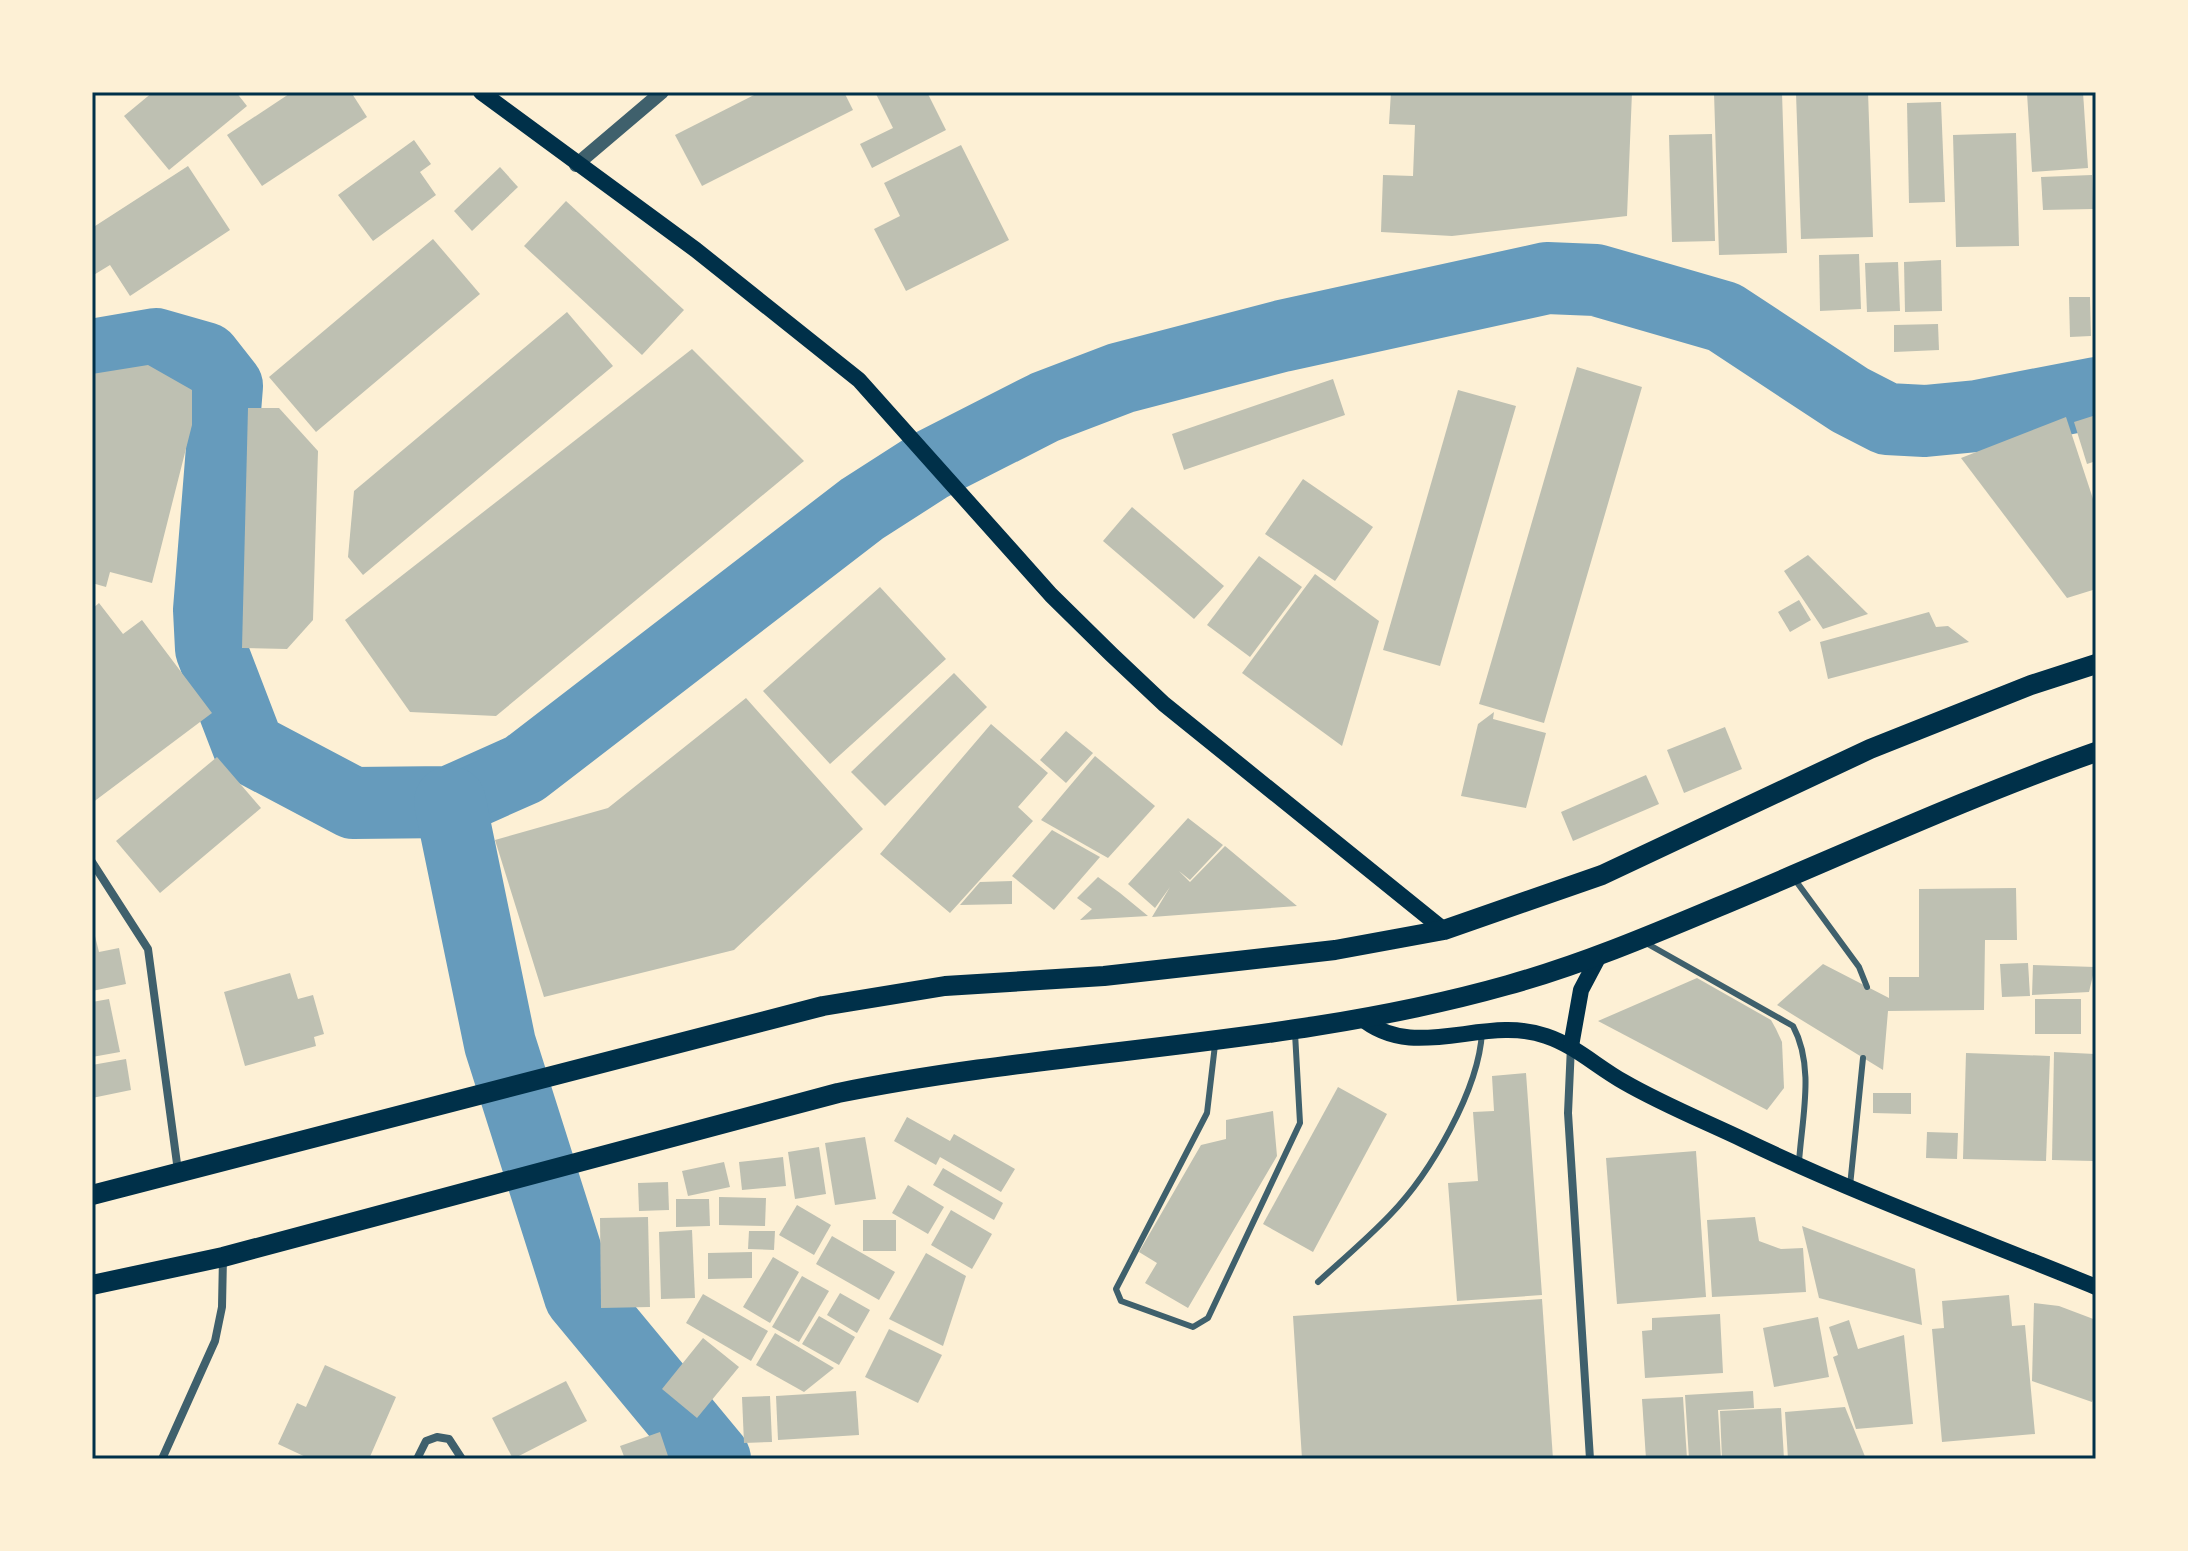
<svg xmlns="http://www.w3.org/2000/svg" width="2188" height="1551" viewBox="0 0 2188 1551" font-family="'Crimson Pro',serif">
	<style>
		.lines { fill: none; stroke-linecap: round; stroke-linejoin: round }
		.river { stroke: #669bbc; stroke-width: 72 }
		.building { fill: #bec0b2 }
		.service { stroke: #3f606c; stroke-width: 6 }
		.minor { stroke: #3f606c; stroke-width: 8 }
		.tertiary { stroke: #3f606c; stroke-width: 14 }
		.secondary { stroke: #003049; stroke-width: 16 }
		.primary { stroke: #003049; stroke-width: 20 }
		.neatline { fill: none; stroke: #003049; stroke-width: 3 }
	</style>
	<rect width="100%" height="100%" fill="#fdf0d5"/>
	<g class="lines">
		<g class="river">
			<polyline points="92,355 156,344 205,358 227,386 209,610 211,649 249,748 353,803 450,802 524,769 862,509 929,466 1045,407 1121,378 1282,336 1547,278 1596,280 1724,317 1850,400 1887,419 1925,421 1977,416 2096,393"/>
			<polyline points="450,802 500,1044 580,1296 715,1459"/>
		</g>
	</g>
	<g class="building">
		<polygon points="153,92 236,92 247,106 169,170 124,116"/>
		<polygon points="292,92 351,92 367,117 262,186 227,135"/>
		<polygon points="760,92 844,92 853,110 702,186 675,135"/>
		<polygon points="875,92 927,92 946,130 872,168 860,144 893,128"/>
		<polygon points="1391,92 1632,92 1627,216 1452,236 1381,232 1383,175 1413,176 1415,125 1389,124"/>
		<polygon points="1714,92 1782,92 1787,253 1719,255"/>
		<polygon points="1868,92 1873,237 1801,239 1796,93"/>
		<polygon points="2083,92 2088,168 2032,172 2027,93"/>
		<polygon points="1941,102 1945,202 1909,203 1907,103"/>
		<polygon points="2016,133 2019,246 1956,247 1953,135"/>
		<polygon points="1712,134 1715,241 1672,242 1669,135"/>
		<polygon points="414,140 431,164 420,172 436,195 373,241 338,195"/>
		<polygon points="961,145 1009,240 906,291 874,229 900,216 884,183"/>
		<polygon points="188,166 230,230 130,296 110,265 92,276 92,228"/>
		<polygon points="500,167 518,187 472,231 454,211"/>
		<polygon points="2092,175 2093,209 2043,210 2041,177"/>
		<polygon points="566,201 684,310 642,355 524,246"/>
		<polygon points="433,239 480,294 316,432 269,377"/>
		<polygon points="1859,254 1861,309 1820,311 1819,255"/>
		<polygon points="1941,260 1942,311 1905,312 1904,262"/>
		<polygon points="1898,262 1900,311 1867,312 1865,263"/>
		<polygon points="2069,297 2090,297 2091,336 2070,337"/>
		<polygon points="567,312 613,366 363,575 348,557 354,491"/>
		<polygon points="1938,324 1939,350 1894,352 1894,325"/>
		<polygon points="692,349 804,461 496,716 410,712 345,620"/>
		<polygon points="148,365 192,390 192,425 152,583 110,572 106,587 92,583 92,374"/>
		<polygon points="1577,367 1642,387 1544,723 1479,704"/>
		<polygon points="1333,379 1345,415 1184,470 1172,434"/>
		<polygon points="1458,390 1516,406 1440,666 1383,650"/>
		<polygon points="248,408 279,408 318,451 313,620 287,649 242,648"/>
		<polygon points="2096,415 2096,461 2087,464 2074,422"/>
		<polygon points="2066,417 2096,508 2096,589 2067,598 1961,458"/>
		<polygon points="1303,479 1373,527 1335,581 1265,534"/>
		<polygon points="1132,507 1224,586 1194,619 1103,541"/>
		<polygon points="1808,555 1868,614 1823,629 1784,571"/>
		<polygon points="1259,556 1302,587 1250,657 1207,625"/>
		<polygon points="1315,574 1379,621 1342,746 1242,673"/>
		<polygon points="880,587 946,659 830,764 763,691"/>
		<polygon points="1799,600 1811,620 1790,632 1778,612"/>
		<polygon points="99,603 123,634 142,620 212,713 92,803 92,609"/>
		<polygon points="1929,612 1936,627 1948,626 1969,642 1828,679 1820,642"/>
		<polygon points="954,673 987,707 885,806 851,772"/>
		<polygon points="746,698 863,829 734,950 544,997 495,840 608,808"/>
		<polygon points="1494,712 1493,719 1546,733 1526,808 1461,796 1478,724"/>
		<polygon points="991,724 1048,773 1018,807 1033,821 950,913 880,854"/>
		<polygon points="1725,727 1742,769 1684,793 1667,750"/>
		<polygon points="1066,731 1093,753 1066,783 1040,760"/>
		<polygon points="1095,756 1155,806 1108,858 1041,820"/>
		<polygon points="217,757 261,808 160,893 116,841"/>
		<polygon points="1646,775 1659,804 1573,841 1561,812"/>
		<polygon points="1188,818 1223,845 1190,880 1179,871 1190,882 1225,846 1297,906 1152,917 1170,887 1155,908 1128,884"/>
		<polygon points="1052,830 1100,857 1054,910 1012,876"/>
		<polygon points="1098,877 1120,893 1148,916 1080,920 1092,909 1077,898"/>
		<polygon points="1012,881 1012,904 960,905 980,882"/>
		<polygon points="2016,888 2017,940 1985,940 1984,1010 1888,1011 1883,1070 1777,1005 1823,964 1889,998 1889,977 1919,977 1919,889"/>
		<polygon points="92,924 99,952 119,948 126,984 92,991"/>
		<polygon points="2028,963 2030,996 2002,997 2000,964"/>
		<polygon points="2033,965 2095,967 2089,992 2032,995"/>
		<polygon points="290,973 298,999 313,995 324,1034 314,1037 316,1046 245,1066 224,992"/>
		<polygon points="1697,978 1771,1020 1776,1029 1782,1042 1784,1088 1767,1110 1598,1021"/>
		<polygon points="109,999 120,1052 92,1057 92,1002"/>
		<rect x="2035" y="999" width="46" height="35"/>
		<polygon points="2054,1052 2095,1054 2093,1161 2052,1160"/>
		<polygon points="1966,1053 2050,1056 2046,1161 1963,1159"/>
		<polygon points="126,1059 131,1090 92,1098 92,1065"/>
		<polygon points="1526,1073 1542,1295 1457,1301 1448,1183 1478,1181 1473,1112 1494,1111 1492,1076"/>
		<polygon points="1338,1087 1387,1114 1313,1252 1263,1224"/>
		<polygon points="1873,1093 1911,1093 1911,1114 1873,1113"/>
		<polygon points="1273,1111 1277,1156 1188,1308 1145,1283 1157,1263 1139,1252 1201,1145 1226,1139 1226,1120"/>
		<polygon points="907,1117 950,1141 954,1134 1015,1169 1001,1192 940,1157 936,1165 894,1141"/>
		<polygon points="1927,1132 1958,1133 1957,1159 1926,1158"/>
		<polygon points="865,1137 876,1199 835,1205 825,1143"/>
		<polygon points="819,1147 826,1194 795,1199 788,1152"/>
		<polygon points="1696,1151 1706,1297 1617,1304 1606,1158"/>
		<polygon points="783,1157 786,1186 742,1190 739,1162"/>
		<polygon points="724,1162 730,1187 688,1196 682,1171"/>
		<polygon points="943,1168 1003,1203 994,1220 933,1185"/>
		<polygon points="668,1182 669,1210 639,1211 638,1183"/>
		<polygon points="908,1185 944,1207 928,1234 892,1213"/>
		<polygon points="719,1197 766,1198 765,1226 719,1225"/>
		<polygon points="676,1199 709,1199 710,1226 676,1227"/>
		<polygon points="797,1205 831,1225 814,1255 779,1235"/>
		<polygon points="951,1210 992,1234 972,1269 931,1245"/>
		<polygon points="648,1217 650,1307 601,1308 600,1218"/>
		<polygon points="1755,1217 1759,1241 1781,1249 1803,1248 1806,1292 1712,1297 1707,1220"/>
		<rect x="863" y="1220" width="33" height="31"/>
		<polygon points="1802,1226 1915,1269 1922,1325 1819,1298"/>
		<polygon points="692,1230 695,1298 661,1299 659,1232"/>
		<polygon points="749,1231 775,1231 774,1250 748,1249"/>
		<polygon points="832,1236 895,1272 879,1300 816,1264"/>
		<polygon points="752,1252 752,1278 708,1279 708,1253"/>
		<polygon points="926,1253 966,1276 943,1346 889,1319"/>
		<polygon points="773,1257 799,1272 770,1323 743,1307"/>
		<polygon points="802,1276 829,1291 799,1342 772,1327"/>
		<polygon points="840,1293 870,1310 857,1333 827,1315"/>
		<polygon points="703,1294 768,1331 751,1361 686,1323"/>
		<polygon points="2009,1295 2012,1326 2025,1325 2035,1434 1942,1442 1932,1329 1944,1328 1942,1301"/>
		<polygon points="1542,1299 1553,1459 1302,1459 1293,1316"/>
		<polygon points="2034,1303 2059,1306 2096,1320 2096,1392 2092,1402 2032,1381"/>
		<polygon points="1720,1314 1723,1373 1645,1378 1642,1331 1652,1330 1652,1318"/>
		<polygon points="819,1316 855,1337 839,1365 802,1344"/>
		<polygon points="1818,1317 1829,1377 1774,1387 1763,1328"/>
		<polygon points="1849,1320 1858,1349 1904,1335 1913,1424 1856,1429 1833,1357 1838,1355 1829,1327"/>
		<polygon points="889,1329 942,1355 918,1403 865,1377"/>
		<polygon points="775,1333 834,1368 804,1392 756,1365"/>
		<polygon points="703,1338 739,1367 697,1418 662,1389"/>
		<polygon points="325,1365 396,1397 369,1459 310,1459 278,1444 297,1403 306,1407"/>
		<polygon points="566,1381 587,1421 513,1459 492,1418"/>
		<polygon points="856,1391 859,1435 778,1440 776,1396"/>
		<polygon points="1753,1391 1754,1408 1718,1410 1721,1459 1689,1459 1685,1395"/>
		<polygon points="770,1396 772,1442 744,1443 742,1397"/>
		<polygon points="1683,1397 1687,1459 1646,1459 1642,1399"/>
		<polygon points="1845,1407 1866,1459 1788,1459 1785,1412"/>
		<polygon points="1781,1408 1784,1459 1722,1459 1720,1411"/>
		<polygon points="660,1432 669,1459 625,1459 620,1446"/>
	</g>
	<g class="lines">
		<g class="service">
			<polyline points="1793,877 1859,967 1867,987"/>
			<path d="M1646,943L1793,1026C1815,1067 1802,1117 1799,1162"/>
			<polyline points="1215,1045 1207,1113 1116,1289 1121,1301 1193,1327 1208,1318 1300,1123 1295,1033"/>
			<polyline points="1850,1186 1863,1058"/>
			<path d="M1318,1282C1342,1260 1367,1239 1390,1215C1430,1174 1479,1090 1482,1032"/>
		</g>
		<g class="minor">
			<polyline points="92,862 148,949 178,1171"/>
			<polyline points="1571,1046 1568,1113 1590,1459"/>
			<polyline points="162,1459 215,1341 222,1307 223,1257"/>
			<polyline points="417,1459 426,1441 437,1437 449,1439 462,1459"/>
		</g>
		<polyline class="tertiary" points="576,165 662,92"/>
		<g class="secondary">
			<polyline points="481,92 696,250 859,380 1051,595 1111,654 1164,704 1444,930"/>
			<path d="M1360,1017C1414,1064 1484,1014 1546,1036C1576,1046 1597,1067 1624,1082C1662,1104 1704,1121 1744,1140C1858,1195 1979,1239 2096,1287"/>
			<polyline points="1571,1046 1581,990 1599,956"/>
		</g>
		<g class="primary">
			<polyline points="92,1195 823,1006 945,986 1104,976 1335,950 1444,930 1602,875 1870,749 2031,685 2096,664"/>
			<path d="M92,1285L223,1257L838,1093C1059,1048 1289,1047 1508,985C1580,965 1649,936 1718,907C1843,855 1968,797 2096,752"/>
		</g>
	</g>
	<rect width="2188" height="1551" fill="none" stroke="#fdf0d5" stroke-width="188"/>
	<rect x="94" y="94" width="2000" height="1363" class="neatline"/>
</svg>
